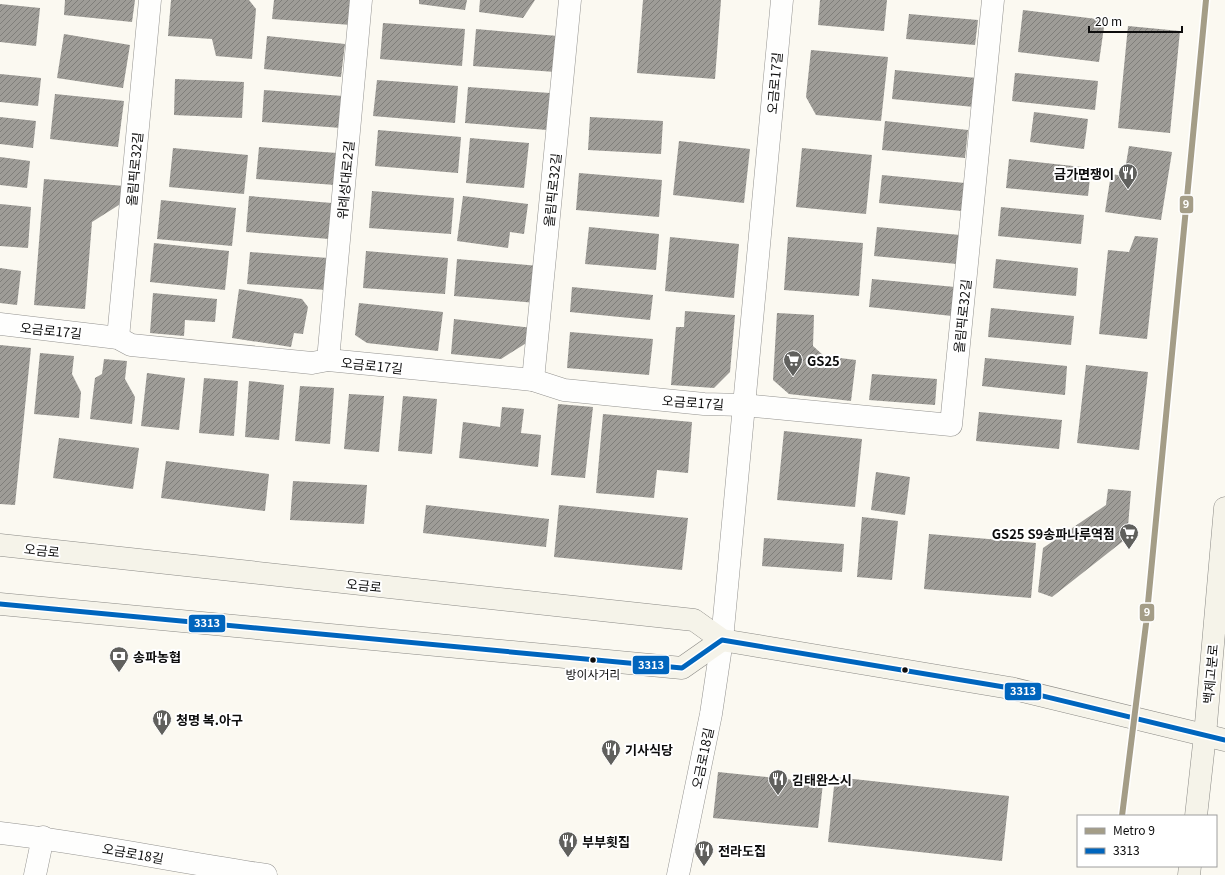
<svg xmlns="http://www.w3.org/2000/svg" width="1225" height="875" viewBox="0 0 1225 875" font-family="Georgia,'Noto Sans KR',serif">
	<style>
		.building { fill: url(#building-hatch) }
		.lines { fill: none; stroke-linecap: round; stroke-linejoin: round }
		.minor-casing { stroke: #949390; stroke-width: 23 }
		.secondary-casing { stroke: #8b8a86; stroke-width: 23 }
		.minor { stroke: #fefefd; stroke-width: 22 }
		.secondary { stroke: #f5f3e9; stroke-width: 22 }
		.bus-1-casing { stroke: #fff; stroke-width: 8 }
		.bus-1 { stroke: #0065bd; stroke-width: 5 }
		.metro-1-casing { stroke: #fff; stroke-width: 9 }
		.metro-1 { stroke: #a49d87; stroke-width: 6 }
		.bus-dot { fill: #0d0d0d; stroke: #fff; stroke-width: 1.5 }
		.labels { text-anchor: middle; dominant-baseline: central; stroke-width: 4; stroke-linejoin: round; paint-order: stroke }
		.bus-label { font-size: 12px; fill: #0d0d0d; stroke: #fff }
		.street-label { font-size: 13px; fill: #0d0d0d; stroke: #fff }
		.poi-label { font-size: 13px; font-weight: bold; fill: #0d0d0d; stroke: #fff; text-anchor: start }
		.line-badge { stroke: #fff; stroke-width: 1.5 }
		.badge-label { font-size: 11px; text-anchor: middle; font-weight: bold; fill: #fff }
	</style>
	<defs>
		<pattern id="building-hatch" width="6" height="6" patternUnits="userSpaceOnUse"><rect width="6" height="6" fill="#9e9c97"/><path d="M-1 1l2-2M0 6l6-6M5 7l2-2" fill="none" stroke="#7f7e7a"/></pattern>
	</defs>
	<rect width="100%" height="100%" fill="#fbf9f1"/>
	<g class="building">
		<polygon points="65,0 135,0 132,22 64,15"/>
		<polygon points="171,0 249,0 256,9 252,59 216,56 212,39 168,36"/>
		<polygon points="274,0 354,0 351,25 272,19"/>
		<polygon points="419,0 467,0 465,10 419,4"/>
		<polygon points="480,0 535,0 523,18 479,12"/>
		<polygon points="643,0 721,0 715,79 637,73"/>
		<polygon points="820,0 887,0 884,31 818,25"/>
		<polygon points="0,4 40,8 36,46 0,42"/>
		<polygon points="1023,10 1105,20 1099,62 1018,52"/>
		<polygon points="909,14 978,20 975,45 906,39"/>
		<polygon points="383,23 465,29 462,66 380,59"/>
		<polygon points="1128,26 1180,31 1170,133 1118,128"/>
		<polygon points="476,29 558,36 555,72 473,66"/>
		<polygon points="64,34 130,45 123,88 57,78"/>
		<polygon points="267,36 345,44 341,77 264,69"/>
		<polygon points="811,50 888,57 881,121 816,115 806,97"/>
		<polygon points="895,70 977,78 974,107 892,99"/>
		<polygon points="1015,73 1098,81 1095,110 1012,101"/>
		<polygon points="0,74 41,78 38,106 0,102"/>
		<polygon points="175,79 244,82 242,118 174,115"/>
		<polygon points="377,80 458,86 455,123 373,116"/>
		<polygon points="468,87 550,93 547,130 465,123"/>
		<polygon points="264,90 343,96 341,128 262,122"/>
		<polygon points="55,94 124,101 118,147 50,139"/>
		<polygon points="1034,112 1088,119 1084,149 1030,142"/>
		<polygon points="0,117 36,121 33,148 0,144"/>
		<polygon points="590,117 663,121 661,154 588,150"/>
		<polygon points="885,121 968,130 965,158 882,150"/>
		<polygon points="378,130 461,137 458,173 375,166"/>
		<polygon points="470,138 529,143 524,188 466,183"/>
		<polygon points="679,141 750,149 744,203 673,195"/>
		<polygon points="1129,146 1172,152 1161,220 1105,212 1111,174 1124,176"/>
		<polygon points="259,147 337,153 335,185 256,179"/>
		<polygon points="173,148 248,155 244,194 169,187"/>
		<polygon points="802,148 872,155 866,214 796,207"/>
		<polygon points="0,157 30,161 27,188 0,185"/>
		<polygon points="1009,159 1091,168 1088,196 1006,188"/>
		<polygon points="579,173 662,180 659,217 576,210"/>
		<polygon points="882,175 965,183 962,211 879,203"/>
		<polygon points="44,179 124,186 122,203 92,222 85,309 34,305"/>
		<polygon points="372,191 454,198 451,234 369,228"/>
		<polygon points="249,196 332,203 329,239 246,232"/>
		<polygon points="463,196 528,204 524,234 510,232 508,248 457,241"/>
		<polygon points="161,200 236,208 232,246 157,239"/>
		<polygon points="0,204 31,207 28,248 0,246"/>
		<polygon points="1001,207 1084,215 1081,244 998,236"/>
		<polygon points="589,227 659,234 656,270 585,264"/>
		<polygon points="877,227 960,235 957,264 874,256"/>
		<polygon points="1135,236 1158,238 1147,339 1099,334 1108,250 1129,252"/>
		<polygon points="670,237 739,244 734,298 665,291"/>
		<polygon points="788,237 863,243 859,296 784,290"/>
		<polygon points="154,243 229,251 225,290 150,282"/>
		<polygon points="366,251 448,258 445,294 363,288"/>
		<polygon points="250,252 328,258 326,290 247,284"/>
		<polygon points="457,259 539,266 536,303 454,296"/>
		<polygon points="996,259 1078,268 1076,296 993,288"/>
		<polygon points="0,268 21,271 17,305 0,303"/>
		<polygon points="872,279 955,287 952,316 869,307"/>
		<polygon points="572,287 653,295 650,320 570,312"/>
		<polygon points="239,289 302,299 308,307 303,334 294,333 291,347 232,338"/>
		<polygon points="153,293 217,299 215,322 185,320 184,336 150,333"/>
		<polygon points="359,303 443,312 438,351 367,343 355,335"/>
		<polygon points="991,308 1074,316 1071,345 988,337"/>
		<polygon points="685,311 735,315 730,372 714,388 671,385 676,327 684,327"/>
		<polygon points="777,313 814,315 813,346 824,356 856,360 851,401 789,394 773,380"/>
		<polygon points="454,319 533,328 528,342 501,359 451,354"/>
		<polygon points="570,332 653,339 649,375 567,368"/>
		<polygon points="0,345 31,348 15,505 0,504"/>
		<polygon points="40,353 74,356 72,374 81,392 79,418 34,414"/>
		<polygon points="985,358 1067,366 1065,395 982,386"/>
		<polygon points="104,359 127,361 125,379 135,397 132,424 90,419 95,378 102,374"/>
		<polygon points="1086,365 1148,372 1139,450 1077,443"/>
		<polygon points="147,373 185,378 179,430 141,426"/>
		<polygon points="872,374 937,379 935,405 869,400"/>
		<polygon points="204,378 238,381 234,436 199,433"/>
		<polygon points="249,381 284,385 279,440 245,437"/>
		<polygon points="300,386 334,388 330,444 295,441"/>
		<polygon points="349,394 384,396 379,452 344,449"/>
		<polygon points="403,396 437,399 432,454 398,451"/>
		<polygon points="558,404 593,407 585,478 551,475"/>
		<polygon points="502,407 524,409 521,433 541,435 538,467 459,458 463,422 500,427"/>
		<polygon points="979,412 1062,420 1059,449 976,441"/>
		<polygon points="603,414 692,422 688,473 657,470 654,498 596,493"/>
		<polygon points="784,431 862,439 855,507 777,500"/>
		<polygon points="59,438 139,448 133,489 53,478"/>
		<polygon points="166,461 269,474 265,511 161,498"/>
		<polygon points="876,472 910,477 905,515 871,510"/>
		<polygon points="293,481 367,485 364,524 290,520"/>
		<polygon points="1108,489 1131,491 1127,538 1052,597 1038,592 1043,548 1106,505"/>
		<polygon points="426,505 549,519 546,547 423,533"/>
		<polygon points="559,505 688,518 682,570 554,557"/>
		<polygon points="862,517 898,521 892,580 857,577"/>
		<polygon points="929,534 1036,543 1031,598 924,589"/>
		<polygon points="764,538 844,544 842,572 762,566"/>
		<polygon points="718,772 823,783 818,828 713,818"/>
		<polygon points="835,777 1009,796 1002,861 828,842"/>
	</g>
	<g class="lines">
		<g class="minor-casing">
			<g id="minor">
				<polyline points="0,324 118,338 131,345 312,363 328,360 533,380 564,390 704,404 744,405 951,425 993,0"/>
				<polyline points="118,338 150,0"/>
				<polyline points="328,360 361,0"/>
				<polyline points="533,380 570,0"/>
				<path d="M0,833C89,843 177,862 266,875"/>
				<polyline points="35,875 43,837"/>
				<polyline points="678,875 711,714 722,640 782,0"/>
			</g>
		</g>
		<g class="secondary-casing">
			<g id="secondary">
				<polyline points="0,545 694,620 722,640 1010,688 1225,740"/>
				<polyline points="0,604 682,668 722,640"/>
				<polyline points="1196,816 1205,735 1225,508"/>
				<polyline points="1189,875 1190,866"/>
			</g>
		</g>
		<use href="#minor" class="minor"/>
		<use href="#secondary" class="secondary"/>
		<g class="bus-1-casing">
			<polyline id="bus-1" points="0,604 682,668 722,640 1010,688 1225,740"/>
		</g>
		<use href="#bus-1" class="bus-1"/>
		<g class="metro-1-casing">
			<polyline id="metro-1" points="1122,816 1146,624 1206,0"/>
		</g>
		<use href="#metro-1" class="metro-1"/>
	</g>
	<defs>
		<g id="restaurant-pin" transform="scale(1)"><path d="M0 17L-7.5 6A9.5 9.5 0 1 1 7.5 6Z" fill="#60605d" stroke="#fff"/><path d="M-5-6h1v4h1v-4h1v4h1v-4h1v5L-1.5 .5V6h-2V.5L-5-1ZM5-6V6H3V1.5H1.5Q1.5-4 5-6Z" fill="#fff"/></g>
		<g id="supermarket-pin" transform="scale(1)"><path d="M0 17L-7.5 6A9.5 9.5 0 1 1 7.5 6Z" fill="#60605d" stroke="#fff"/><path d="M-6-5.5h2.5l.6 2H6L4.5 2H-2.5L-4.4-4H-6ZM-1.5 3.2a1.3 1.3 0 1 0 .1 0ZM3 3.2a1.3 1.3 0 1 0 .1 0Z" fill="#fff"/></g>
		<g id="bank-pin" transform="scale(1)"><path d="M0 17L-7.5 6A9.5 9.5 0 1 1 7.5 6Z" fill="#60605d" stroke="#fff"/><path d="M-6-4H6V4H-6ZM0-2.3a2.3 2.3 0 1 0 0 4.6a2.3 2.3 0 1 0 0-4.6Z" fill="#fff"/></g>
	</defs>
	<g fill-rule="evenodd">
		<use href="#restaurant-pin" x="1128" y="173"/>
		<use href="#supermarket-pin" x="793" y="360"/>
		<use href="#supermarket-pin" x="1129" y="533"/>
		<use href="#bank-pin" x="119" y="656"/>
		<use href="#restaurant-pin" x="162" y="719"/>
		<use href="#restaurant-pin" x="611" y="749"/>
		<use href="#restaurant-pin" x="778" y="779"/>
		<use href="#restaurant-pin" x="568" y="841"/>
		<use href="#restaurant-pin" x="704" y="850"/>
	</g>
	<g class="bus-dot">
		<circle cx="593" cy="660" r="3.5"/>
		<circle cx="905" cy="670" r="3.5"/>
	</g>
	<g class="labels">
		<g class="bus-label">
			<text x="593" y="673">방이사거리</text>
		</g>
		<g class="street-label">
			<text transform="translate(774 83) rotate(-85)">오금로17길</text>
			<text transform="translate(134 169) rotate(-85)">올림픽로32길</text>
			<text transform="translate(345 180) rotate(-85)">위례성대로2길</text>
			<text transform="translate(552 190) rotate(-84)">올림픽로32길</text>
			<text transform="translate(962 316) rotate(-84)">올림픽로32길</text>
			<text transform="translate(51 330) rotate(6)">오금로17길</text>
			<text transform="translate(372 365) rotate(6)">오금로17길</text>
			<text transform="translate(693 402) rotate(4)">오금로17길</text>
			<text transform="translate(42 550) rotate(6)">오금로</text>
			<text transform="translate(364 585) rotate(6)">오금로</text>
			<text transform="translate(1210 674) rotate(-85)">백제고분로</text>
			<text transform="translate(702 758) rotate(-78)">오금로18길</text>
			<text transform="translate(133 853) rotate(10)">오금로18길</text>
		</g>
		<g class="poi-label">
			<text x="1114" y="173" text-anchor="end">금가면쟁이</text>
			<text x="807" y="360">GS25</text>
			<text x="1115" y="533" text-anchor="end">GS25 S9송파나루역점</text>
			<text x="133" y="656">송파농협</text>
			<text x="176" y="719">청명 복.아구</text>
			<text x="625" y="749">기사식당</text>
			<text x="792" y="779">김태완스시</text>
			<text x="582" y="841">부부횟집</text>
			<text x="718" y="850">전라도집</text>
		</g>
	</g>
	<g class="line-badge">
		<rect x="1179" y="195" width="15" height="19" rx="4" fill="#a49d87"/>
		<rect x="1139" y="603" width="16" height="19" rx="4" fill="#a49d87"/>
		<rect x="188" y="614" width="38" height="19" rx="4" fill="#0065bd"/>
		<rect x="632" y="655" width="38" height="20" rx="4" fill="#0065bd"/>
		<rect x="1004" y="682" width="38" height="19" rx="4" fill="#0065bd"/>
	</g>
	<g class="badge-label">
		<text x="1186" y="208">9</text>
		<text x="1147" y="616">9</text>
		<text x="207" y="627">3313</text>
		<text x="651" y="669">3313</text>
		<text x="1023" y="695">3313</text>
	</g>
	<rect x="1077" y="815" width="140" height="52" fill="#ffffff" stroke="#9e9e9e"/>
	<rect x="1085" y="828" width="20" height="6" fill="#a49d87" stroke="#9e9e9e"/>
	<text x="1113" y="835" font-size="12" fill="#0d0d0d">Metro 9</text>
	<rect x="1085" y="848" width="20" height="6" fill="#0065bd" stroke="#9e9e9e"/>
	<text x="1113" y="855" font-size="12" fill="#0d0d0d">3313</text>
	<path d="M1089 26v6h93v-6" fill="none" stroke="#0d0d0d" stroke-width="2"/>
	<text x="1095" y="26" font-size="12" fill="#0d0d0d" stroke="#ffffff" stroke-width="3" paint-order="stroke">20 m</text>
</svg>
